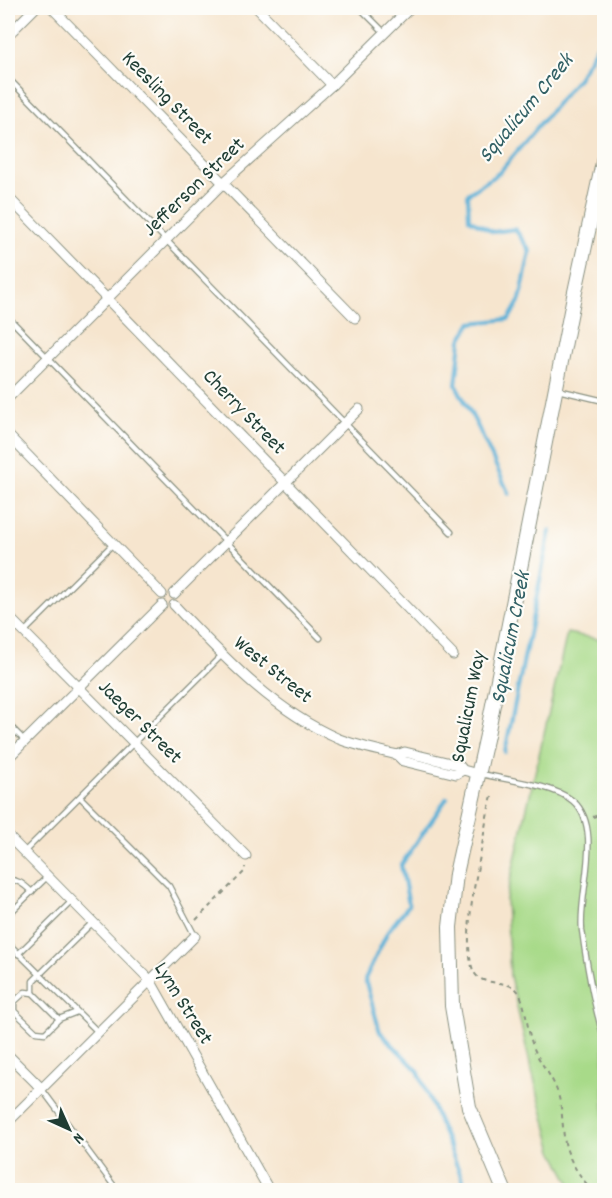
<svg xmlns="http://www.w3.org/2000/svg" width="612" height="1198" viewBox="0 0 612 1198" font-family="Dekko,sans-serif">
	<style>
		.green { fill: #a8da89; stroke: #648c5e; stroke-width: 1.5 }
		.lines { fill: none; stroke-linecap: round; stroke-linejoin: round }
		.stream { stroke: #5ab0d7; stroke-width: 4 }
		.lane-casing { stroke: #8a9181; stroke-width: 7 }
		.street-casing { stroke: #8a9181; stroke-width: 11 }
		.secondary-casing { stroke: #8a9181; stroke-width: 16 }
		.path { stroke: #8a9181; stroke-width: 2; stroke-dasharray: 4.5 4.5; stroke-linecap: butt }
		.lane { stroke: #fff; stroke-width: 4.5 }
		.street { stroke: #fff; stroke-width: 9 }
		.secondary { stroke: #fff; stroke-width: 14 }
		.labels { text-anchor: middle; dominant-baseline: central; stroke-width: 4.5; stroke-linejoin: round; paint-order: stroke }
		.street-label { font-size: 21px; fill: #1f3d34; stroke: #fdfcf7 }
		.water-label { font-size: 22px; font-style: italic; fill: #316065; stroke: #fdfcf7 }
	</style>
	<rect width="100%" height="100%" fill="#fdfcf7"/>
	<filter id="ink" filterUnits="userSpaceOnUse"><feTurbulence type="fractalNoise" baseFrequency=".0167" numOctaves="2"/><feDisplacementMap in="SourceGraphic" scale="12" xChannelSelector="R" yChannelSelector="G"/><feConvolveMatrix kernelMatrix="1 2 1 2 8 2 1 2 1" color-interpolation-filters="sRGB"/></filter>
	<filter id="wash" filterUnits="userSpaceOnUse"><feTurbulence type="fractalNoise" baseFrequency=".008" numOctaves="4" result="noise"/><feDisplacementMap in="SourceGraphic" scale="24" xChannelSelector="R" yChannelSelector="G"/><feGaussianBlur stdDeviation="1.35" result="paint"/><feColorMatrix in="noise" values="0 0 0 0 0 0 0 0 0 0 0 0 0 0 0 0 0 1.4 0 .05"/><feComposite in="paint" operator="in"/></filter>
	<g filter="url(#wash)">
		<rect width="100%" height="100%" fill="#f6e5ce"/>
		<polygon class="green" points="567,633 604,640 604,1190 574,1190 553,1151 530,1064 510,976 506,899"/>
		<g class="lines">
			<g class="stream">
				<polyline points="509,494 478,427 456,385 461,340 471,323 509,319 520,300 530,251 515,229 493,232 469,219 468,194 499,173 579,77 604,34"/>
				<polyline points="505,752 550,531"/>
				<polyline points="447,798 401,865 409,905 388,931 365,979 380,1032 418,1071 467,1190"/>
			</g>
		</g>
	</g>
	<g filter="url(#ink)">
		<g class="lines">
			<g class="lane-casing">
				<g id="lane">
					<polyline points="360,8 385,33"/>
					<polyline points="8,78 451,532"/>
					<polyline points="8,317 320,638"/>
					<polyline points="558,390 604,401"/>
					<polyline points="24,632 113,544"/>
					<polyline points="8,724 25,741"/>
					<path d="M481,774C506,780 554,785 573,801C604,828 578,893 582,930C587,967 593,1002 604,1038"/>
					<polyline points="80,797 169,886 195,936"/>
					<polyline points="24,852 222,655"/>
					<path d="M8,880C18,879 24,885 32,892"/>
					<polyline points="8,915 48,876"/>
					<polyline points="8,943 98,1032"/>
					<polyline points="18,954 72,901"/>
					<polyline points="33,993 33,981 93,922"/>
					<polyline points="59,1019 33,993 25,992 14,1002 14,1011 36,1032 45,1033 59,1019 77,1012"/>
					<polyline points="41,1088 117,1190"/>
				</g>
			</g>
			<g class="street-casing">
				<g id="street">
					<polyline points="52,8 355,318"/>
					<polyline points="257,8 332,85"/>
					<polyline points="8,35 35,8"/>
					<polyline points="8,197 453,655"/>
					<polyline points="8,398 223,183 332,85 410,8"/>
					<polyline points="8,435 162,594"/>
					<polyline points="174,594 359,409"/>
					<path d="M174,605C223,656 272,710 339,739C357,746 378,750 397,755L403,761L456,774L463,770"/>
					<polyline points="8,616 246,856"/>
					<polyline points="397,755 405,752 459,765 463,770 478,774"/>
					<polyline points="8,758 162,605"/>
					<polyline points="8,836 150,980 269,1190"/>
					<polyline points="8,1055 41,1088"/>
					<polyline points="8,1122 195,936"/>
				</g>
			</g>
			<g class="secondary-casing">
				<polyline id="secondary" points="504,1190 469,1107 452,1006 450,927 456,874 487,735 573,301 604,158"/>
			</g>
			<g class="path">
				<path d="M492,796C487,812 485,829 482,845C476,878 463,935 472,967C479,993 513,973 521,997C527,1013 527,1030 533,1046C539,1063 553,1076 558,1094C563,1110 562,1127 565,1143C569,1161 580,1177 592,1190"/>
				<polyline points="593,817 604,813"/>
				<polyline points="196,920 245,871 245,867"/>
				<polyline points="600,927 604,927"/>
			</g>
			<use href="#lane" class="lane"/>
			<use href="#street" class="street"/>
			<use href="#secondary" class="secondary"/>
		</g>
	</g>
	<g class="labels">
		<g class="street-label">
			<text transform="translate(166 99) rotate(46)">Keesling Street</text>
			<text transform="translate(195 188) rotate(-44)">Jefferson Street</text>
			<text transform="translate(243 413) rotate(46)">Cherry Street</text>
			<text transform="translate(272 671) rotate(39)">West Street</text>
			<text transform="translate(470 707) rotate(-79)">Squalicum Way</text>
			<text transform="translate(139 723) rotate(45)">Jaeger Street</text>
			<text transform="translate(182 1004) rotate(58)">Lynn Street</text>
		</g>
		<g class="water-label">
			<text transform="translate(527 109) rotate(-50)">Squalicum Creek</text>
			<text transform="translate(512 638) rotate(-79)">Squalicum Creek</text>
		</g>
	</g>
	<rect width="612" height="1198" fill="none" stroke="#fdfcf7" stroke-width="30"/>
	<g transform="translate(69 1129) rotate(135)" stroke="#fdfcf7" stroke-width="4.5" paint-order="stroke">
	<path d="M0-4.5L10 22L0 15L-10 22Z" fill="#1f3d34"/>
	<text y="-9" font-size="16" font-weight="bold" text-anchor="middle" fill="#1f3d34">N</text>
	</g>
</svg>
